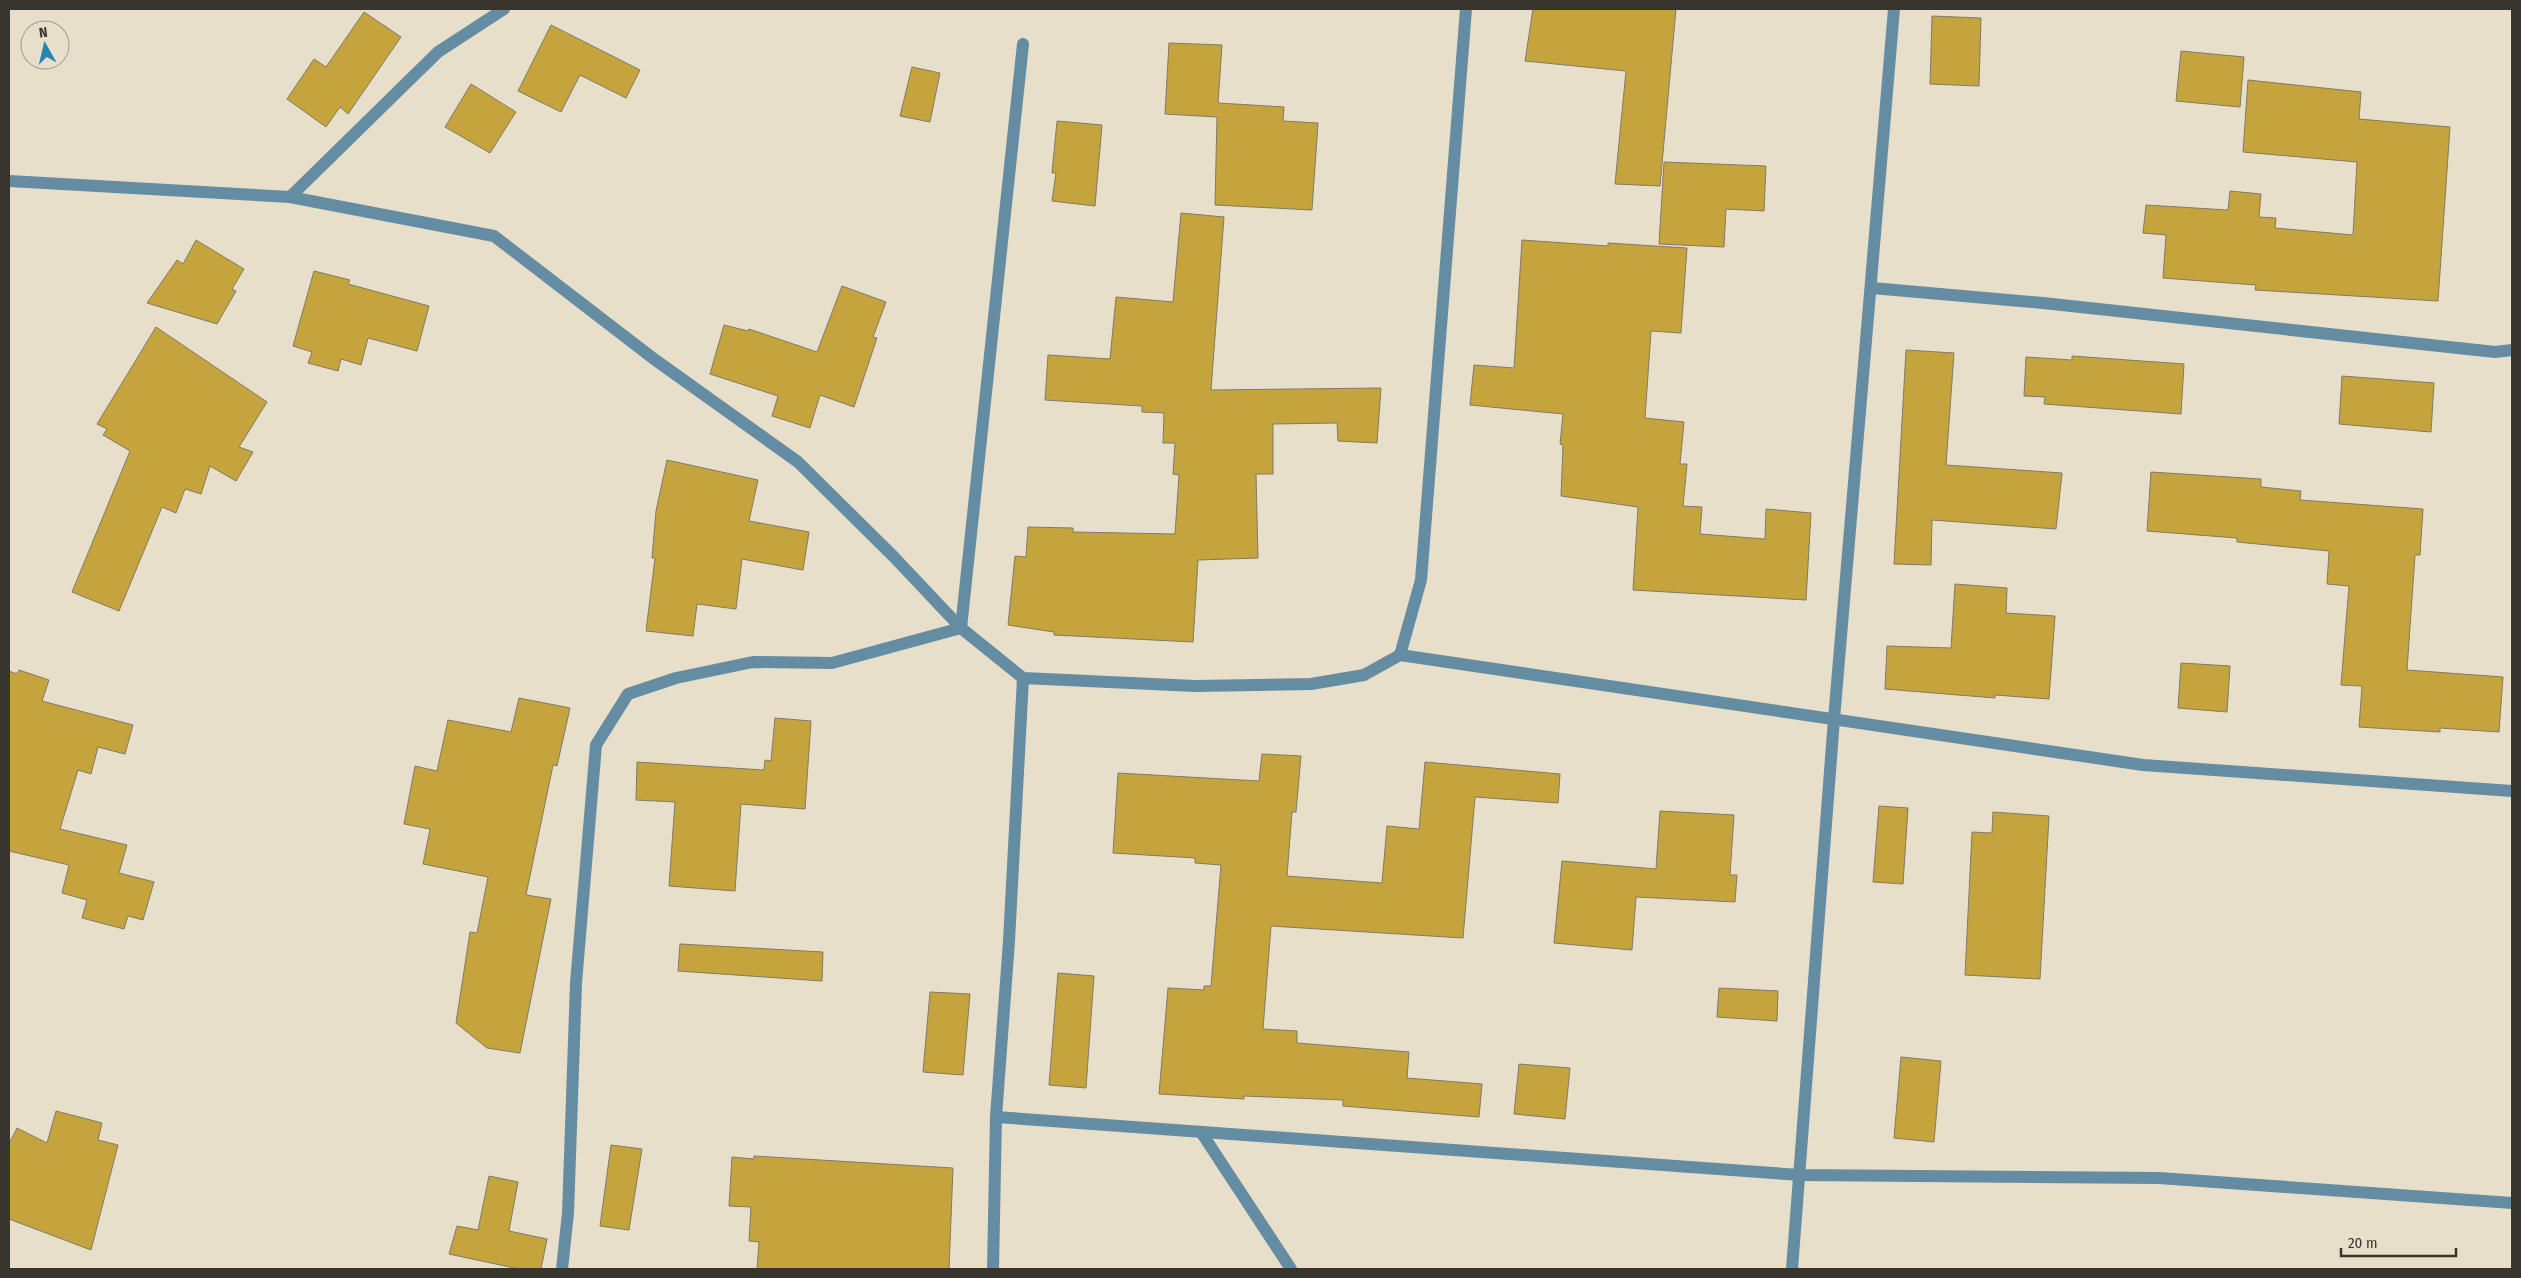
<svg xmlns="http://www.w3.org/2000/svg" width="2521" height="1278" viewBox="0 0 2521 1278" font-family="'Fira Sans Condensed',sans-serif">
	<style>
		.building { fill: #c5a33d; stroke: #817a66 }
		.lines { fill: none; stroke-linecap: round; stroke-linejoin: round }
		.minor { stroke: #648ca2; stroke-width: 12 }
	</style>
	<rect width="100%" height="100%" fill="#e8dfca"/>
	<g class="building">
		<polygon points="1533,9 1676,9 1660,186 1615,184 1626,71 1525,61"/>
		<polygon points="364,12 401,37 348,114 340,107 326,127 287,99 314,59 326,67"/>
		<polygon points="1932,16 1981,18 1979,86 1930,84"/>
		<polygon points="551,25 640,70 626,98 580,75 561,112 518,91"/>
		<polygon points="1169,43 1222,45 1218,103 1284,107 1283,121 1318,123 1312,210 1215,205 1217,117 1165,114"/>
		<polygon points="2181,51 2244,57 2240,107 2176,101"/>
		<polygon points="912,67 940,73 930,122 900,116"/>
		<polygon points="2248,80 2361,92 2359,119 2450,127 2438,301 2255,290 2256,285 2163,278 2166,235 2143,233 2146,205 2228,210 2230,191 2261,194 2259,217 2276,218 2275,228 2353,235 2357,162 2243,152"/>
		<polygon points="471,84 516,112 490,153 445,127"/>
		<polygon points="1057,121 1102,125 1095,206 1052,201 1056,173 1052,173"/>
		<polygon points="1664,162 1766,166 1764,211 1726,209 1724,247 1659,244"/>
		<polygon points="1181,213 1224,217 1211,390 1381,388 1377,443 1338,441 1337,423 1273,424 1273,474 1256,474 1258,558 1198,560 1193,642 1054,635 1054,632 1008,625 1015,556 1026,557 1028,527 1073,528 1073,532 1175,534 1179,475 1173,474 1175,443 1163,443 1164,413 1142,412 1142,406 1045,400 1048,355 1110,359 1116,297 1173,302"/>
		<polygon points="196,240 244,269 232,289 236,291 217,324 147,303 177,260 183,264"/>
		<polygon points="1522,240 1608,246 1608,243 1687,248 1681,333 1651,331 1645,418 1684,422 1680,464 1687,464 1683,506 1702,507 1700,534 1765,539 1766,509 1811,513 1806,600 1633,590 1638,507 1561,496 1563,445 1560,444 1563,414 1470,405 1474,365 1514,368"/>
		<polygon points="314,271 350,280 348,284 429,306 417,351 368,338 361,365 341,359 338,371 308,363 312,352 293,346"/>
		<polygon points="842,286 886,302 873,337 877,338 854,407 820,395 810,428 772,416 778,396 710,374 724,325 748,331 749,329 817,352"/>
		<polygon points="156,327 267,402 239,447 253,452 236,481 210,466 201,494 185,489 176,513 162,507 119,611 72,592 130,451 103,435 107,429 97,424"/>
		<polygon points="1906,350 1954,353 1946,465 2062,473 2056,529 1932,520 1931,565 1894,564"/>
		<polygon points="2072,356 2184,364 2181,414 2044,404 2045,397 2024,396 2026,357 2072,360"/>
		<polygon points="2342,376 2434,383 2431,432 2339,424"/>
		<polygon points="667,460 758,480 749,521 809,532 803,570 742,559 736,609 697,604 693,636 646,631 655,558 652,558 656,511"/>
		<polygon points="2151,472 2261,479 2261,487 2301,491 2300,500 2423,509 2420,555 2415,555 2407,670 2503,677 2499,732 2440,728 2440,732 2359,727 2362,686 2341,685 2349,586 2327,584 2329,551 2237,542 2237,538 2147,531"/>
		<polygon points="1955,584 2007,588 2006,613 2055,616 2049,699 1995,695 1995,698 1885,689 1887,646 1951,648"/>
		<polygon points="2181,663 2230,666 2227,712 2178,708"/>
		<polygon points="19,670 49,680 42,701 133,725 125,754 98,747 91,774 78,770 60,829 127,845 119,873 154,882 143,920 128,916 124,929 82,918 87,900 62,893 69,865 9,851 9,671 17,674"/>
		<polygon points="519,698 570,708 557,766 553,765 526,895 551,899 520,1053 487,1048 456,1023 470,932 477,933 488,877 423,864 430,829 404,824 415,766 437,771 448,720 511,732"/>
		<polygon points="775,718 811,721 805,809 741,804 735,891 669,886 675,802 636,800 637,762 764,770 765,760 771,761"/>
		<polygon points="1262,754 1301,756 1296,812 1292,812 1287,876 1382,883 1387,826 1419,829 1425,762 1560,774 1558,803 1475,797 1463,938 1271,926 1263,1029 1297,1031 1297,1043 1409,1052 1407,1078 1482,1084 1479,1117 1343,1106 1343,1100 1244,1096 1244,1099 1159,1094 1168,988 1204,990 1204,986 1211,986 1221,865 1195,863 1195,858 1113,853 1118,773 1259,781"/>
		<polygon points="1879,806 1908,808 1903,884 1873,882"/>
		<polygon points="1660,811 1734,815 1730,875 1737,875 1735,902 1636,897 1632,950 1554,943 1562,861 1656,869"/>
		<polygon points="1993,812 2049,816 2040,979 1965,975 1972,832 1992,833"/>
		<polygon points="680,944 823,952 822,981 678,971"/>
		<polygon points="1058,973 1094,976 1086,1088 1049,1085"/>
		<polygon points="1719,988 1778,991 1777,1021 1717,1017"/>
		<polygon points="930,992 970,994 963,1075 923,1072"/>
		<polygon points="1901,1057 1941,1061 1934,1142 1894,1138"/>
		<polygon points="1519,1064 1570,1068 1565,1119 1514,1114"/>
		<polygon points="56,1111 102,1123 98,1140 118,1145 91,1250 9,1219 9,1144 17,1128 47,1143"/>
		<polygon points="611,1145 642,1149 629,1230 600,1226"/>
		<polygon points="754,1156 953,1168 949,1269 757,1269 759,1242 749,1241 751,1207 729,1206 732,1157 754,1159"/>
		<polygon points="489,1176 518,1182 509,1231 547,1239 541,1269 519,1269 449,1254 457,1226 478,1230"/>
	</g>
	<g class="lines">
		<g class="minor">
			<polyline points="9,181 290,197 494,236 654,359 798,462 894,557 961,628 1023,678 1195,686 1311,684 1364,675 1400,655 2143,765 2512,791"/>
			<polyline points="290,197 438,52 504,9"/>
			<polyline points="1872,288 2043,303 2495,352 2512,350"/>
			<polyline points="961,628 1023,44"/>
			<polyline points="1400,655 1421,580 1466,9"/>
			<polyline points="996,1117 1800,1175 2159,1178 2512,1203"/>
			<polyline points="1201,1132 1291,1269"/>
			<polyline points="562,1269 568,1213 576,983 596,745 628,694 676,678 753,662 832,663 961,628"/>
			<polyline points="993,1269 996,1117 1009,941 1023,678"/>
			<polyline points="1792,1269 1834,719 1894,9"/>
		</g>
	</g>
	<rect width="2521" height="1278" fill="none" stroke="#38352c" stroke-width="20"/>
	<g transform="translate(45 45) rotate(352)"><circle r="24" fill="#e8dfca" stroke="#a29b8b"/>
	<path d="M0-4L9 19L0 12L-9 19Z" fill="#2885b2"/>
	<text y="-8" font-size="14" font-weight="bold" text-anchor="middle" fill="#38352c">N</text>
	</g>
	<path d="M2341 1248v8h115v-8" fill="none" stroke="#38352c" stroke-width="2.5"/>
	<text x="2348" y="1248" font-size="15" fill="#38352c" stroke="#e8dfca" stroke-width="4" paint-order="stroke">20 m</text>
</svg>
